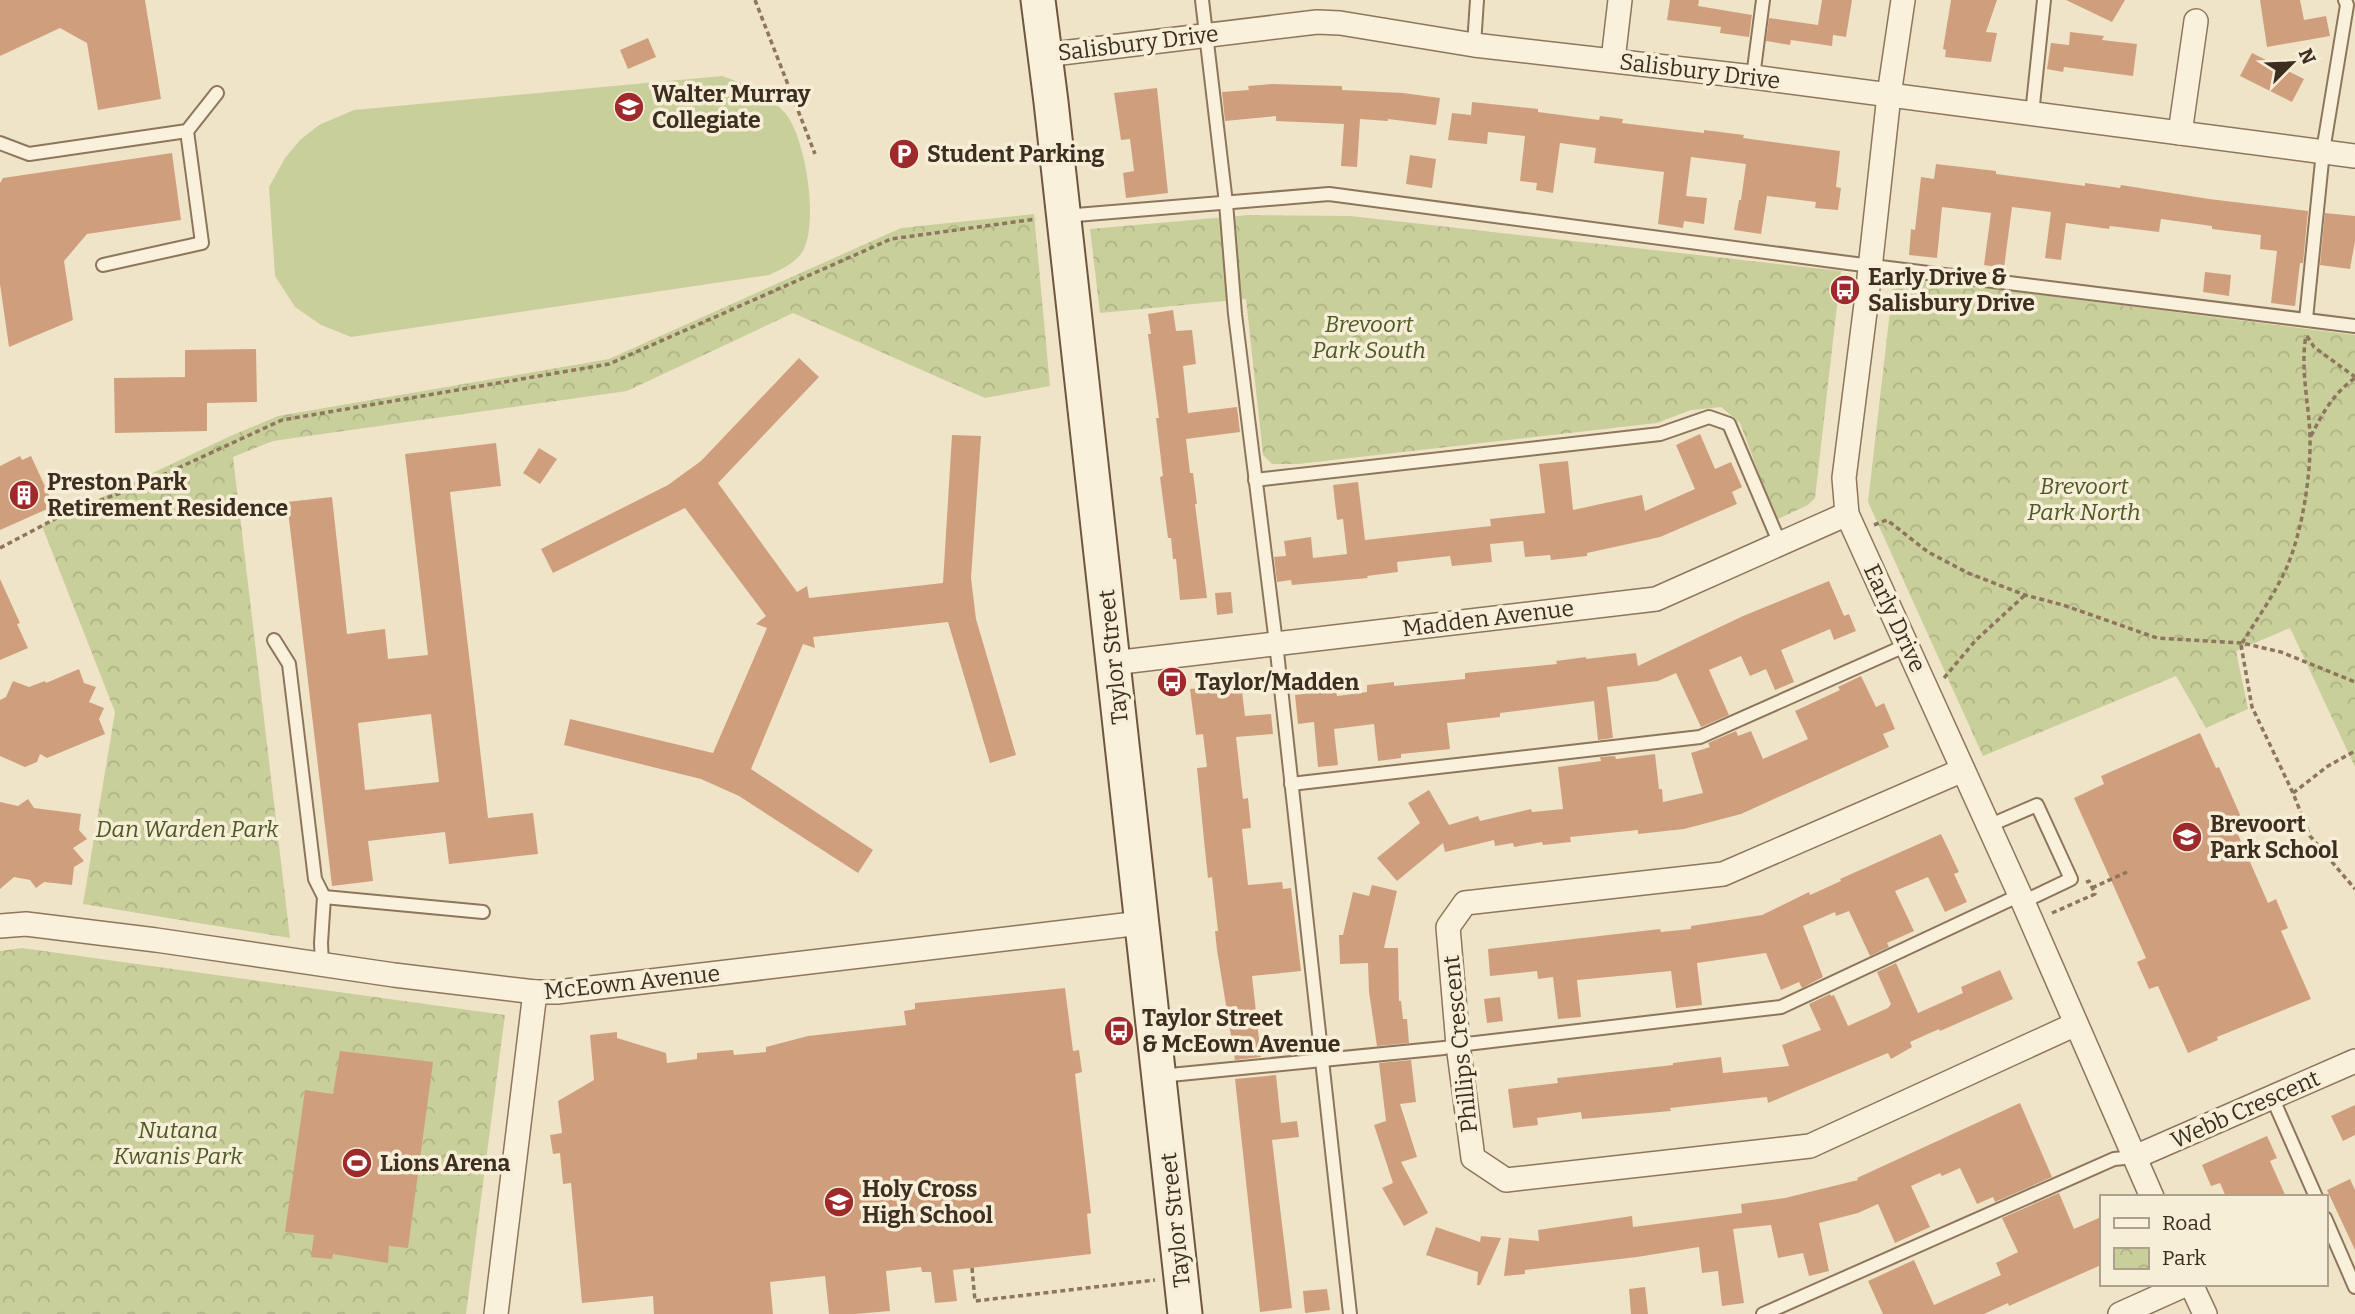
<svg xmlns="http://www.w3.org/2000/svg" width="2355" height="1314" viewBox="0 0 2355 1314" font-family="Bitter,serif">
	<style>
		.grass { fill: #c9cf9b }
		.park { fill: url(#park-crowns) }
		.building { fill: #cf9f7d; fill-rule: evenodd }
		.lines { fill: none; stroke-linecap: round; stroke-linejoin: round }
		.lane-casing { stroke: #8d765c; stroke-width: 16 }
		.street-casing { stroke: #8d765c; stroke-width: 26 }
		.secondary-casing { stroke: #6f573f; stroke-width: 37 }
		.path { stroke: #8d765c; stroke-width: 3.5; stroke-dasharray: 5 3.5; stroke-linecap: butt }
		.lane { stroke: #faf1dc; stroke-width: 12 }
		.street { stroke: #faf1dc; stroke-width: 23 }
		.secondary { stroke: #faf1dc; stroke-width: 33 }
		.labels { text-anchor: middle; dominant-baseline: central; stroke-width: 7; stroke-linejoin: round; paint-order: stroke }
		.street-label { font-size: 23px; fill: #3d2e20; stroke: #f7eed8 }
		.poi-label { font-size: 23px; font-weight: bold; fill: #3d2e20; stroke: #f7eed8; text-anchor: start }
		.park-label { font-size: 23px; font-style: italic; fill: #4d5a26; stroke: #f7eed8 }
	</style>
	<defs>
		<pattern id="park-crowns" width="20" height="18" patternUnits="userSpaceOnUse" patternTransform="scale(1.75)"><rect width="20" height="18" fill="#c9cf9b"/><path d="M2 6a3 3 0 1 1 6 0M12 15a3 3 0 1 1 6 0" fill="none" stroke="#aeb285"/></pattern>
	</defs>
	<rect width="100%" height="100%" fill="#f0e4c8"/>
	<path class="grass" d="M722,76C748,85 767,92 786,114C806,139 820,228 801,254C793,264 780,270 769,275L351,337L321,325L295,307L275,276L269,187L285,158L300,140L319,125L354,110Z"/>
	<g class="park">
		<polygon points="1034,214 1050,386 985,398 793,313 627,391 273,441 233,457 290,938 83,904 115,712 42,526 226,438 278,416 609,359 901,228"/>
		<polygon points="1249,215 1351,216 1841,271 1815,498 1808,505 1776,520 1740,423 1721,407 1691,410 1657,423 1298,464 1272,464 1263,455 1246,299 1100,313 1090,229"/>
		<polygon points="1894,276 2355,335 2355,767 2290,628 2236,651 2248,709 2206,728 2176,676 1983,756 1868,502"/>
		<polygon points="22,948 505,1015 466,1314 0,1314 0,951"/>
	</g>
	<g class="building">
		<polygon points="0,0 145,0 161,99 98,110 87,43 60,28 0,56"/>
		<polygon points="1670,0 1699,0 1698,6 1752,15 1749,37 1720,33 1721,27 1667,20"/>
		<polygon points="1822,0 1852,0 1846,37 1833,35 1832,46 1791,40 1790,45 1766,41 1769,18 1818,25"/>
		<polygon points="1951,0 1997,0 1986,32 1997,33 1991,62 1945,57 1946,50 1943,49"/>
		<polygon points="2066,0 2125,0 2112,22"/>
		<polygon points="2260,0 2300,0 2304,20 2326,16 2330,36 2267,47"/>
		<polygon points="2070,32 2104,36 2102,40 2137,44 2133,76 2064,67 2063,72 2047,69 2051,43 2069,45"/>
		<polygon points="648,38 656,57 628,69 620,50"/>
		<polygon points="2252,53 2304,79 2292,102 2240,76"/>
		<polygon points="1272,84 1342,86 1342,90 1403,93 1440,98 1436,125 1388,119 1388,121 1360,119 1357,167 1341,166 1344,124 1276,121 1276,116 1225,121 1222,92 1249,90 1248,86"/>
		<polygon points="1157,88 1168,193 1126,198 1123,173 1134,171 1130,139 1121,140 1114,93"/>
		<polygon points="1472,102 1538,109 1538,112 1599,120 1600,116 1623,119 1622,123 1704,133 1704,130 1744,135 1743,138 1840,151 1836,187 1841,188 1838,210 1815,208 1816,202 1767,196 1761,234 1734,230 1739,200 1741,200 1746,164 1691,157 1686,196 1707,198 1704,224 1684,221 1683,228 1658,224 1664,172 1594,163 1596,148 1560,143 1553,193 1536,190 1537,183 1520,181 1525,136 1488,132 1487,144 1448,140 1452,113 1471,115"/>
		<polygon points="172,153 181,220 87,234 64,261 73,320 9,347 0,284 0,183 3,178"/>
		<polygon points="1410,155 1436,159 1432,188 1406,184"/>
		<polygon points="1936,164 1996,171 1996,174 2085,186 2085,183 2120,188 2121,185 2209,199 2308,211 2303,263 2300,263 2295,306 2271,303 2277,251 2260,249 2261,235 2212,229 2212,226 2161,219 2159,232 2110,226 2109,229 2066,223 2061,260 2045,258 2051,212 2012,207 2004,268 1984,265 1991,213 1942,207 1937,258 1909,255 1911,229 1915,230 1921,177 1934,179"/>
		<polygon points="2325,213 2355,216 2355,241 2350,269 2320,265"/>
		<polygon points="2205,272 2231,275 2229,296 2203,292"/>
		<polygon points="1173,310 1176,331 1192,330 1196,364 1183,366 1188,413 1237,407 1240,432 1186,439 1190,473 1193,473 1197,504 1195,504 1207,598 1180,600 1176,559 1173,559 1171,538 1168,538 1163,500 1160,477 1163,476 1156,418 1159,418 1148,334 1151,334 1148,314"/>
		<polygon points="256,349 257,402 207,403 207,431 115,433 114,378 185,377 185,350"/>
		<polygon points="799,358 819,377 718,483 797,592 807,586 809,598 943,583 952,435 981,436 971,578 976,619 1016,755 990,763 948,622 813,637 815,648 803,644 751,769 873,850 858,873 739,796 701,779 564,745 570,719 713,753 767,628 756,624 766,616 685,508 553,573 541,549 668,485 701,461"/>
		<polygon points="1700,434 1715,469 1731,462 1742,487 1732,492 1737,504 1660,537 1587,553 1587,556 1551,560 1550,555 1525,557 1523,541 1490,544 1492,562 1452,566 1450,556 1397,562 1398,572 1367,576 1368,578 1292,585 1291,580 1277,582 1274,557 1286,556 1284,541 1311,537 1313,558 1347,554 1343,519 1337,520 1333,485 1358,482 1365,540 1491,526 1490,519 1545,513 1539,464 1568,461 1573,510 1642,495 1645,511 1695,489 1676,445"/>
		<path d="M496,443L501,486L450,492L488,818L533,813L538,854L449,864L445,832L368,841L373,881L332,886L287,502L332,497L347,634L385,629L388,659L428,655L405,454ZM431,714L439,782L365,790L358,723Z"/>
		<polygon points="539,448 557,459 540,484 523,473"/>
		<polygon points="20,456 22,460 31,456 54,506 0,530 0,466"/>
		<polygon points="0,579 20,623 17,624 28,648 0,660"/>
		<polygon points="1829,581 1844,616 1849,614 1856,631 1834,640 1830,629 1781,650 1794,682 1775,690 1766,669 1750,676 1741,656 1709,670 1729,715 1701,727 1676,673 1658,681 1607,687 1613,738 1598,740 1594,701 1500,713 1500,717 1447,723 1450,749 1401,754 1401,758 1378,761 1374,724 1334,729 1338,765 1318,767 1314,722 1298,724 1295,695 1336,690 1337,696 1367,692 1367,685 1394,682 1394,686 1465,679 1465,673 1557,664 1556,661 1586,657 1586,659 1636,653 1638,666 1743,616"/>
		<polygon points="1231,592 1233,613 1217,615 1215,593"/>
		<polygon points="79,669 84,683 96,687 89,702 104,708 99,719 105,734 47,758 40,754 37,762 25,767 0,756 0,700 6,697 13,681 29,687 45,681 46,683"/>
		<polygon points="1861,676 1876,707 1884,703 1895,729 1883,734 1889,747 1741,814 1684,829 1638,834 1638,830 1570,837 1571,842 1543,845 1542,842 1514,847 1513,843 1495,846 1494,840 1445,852 1443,843 1397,881 1377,858 1420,823 1408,803 1429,790 1449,825 1478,816 1480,821 1531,809 1532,812 1563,809 1558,767 1601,761 1600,757 1615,756 1616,759 1655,754 1659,789 1662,789 1663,802 1703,793 1691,753 1710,747 1708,743 1736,731 1738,736 1751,731 1763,759 1808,739 1795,711 1840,690 1838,687"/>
		<polygon points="1241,683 1245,716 1271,714 1273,734 1236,737 1243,799 1248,798 1251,828 1242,829 1248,885 1282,882 1283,889 1291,888 1301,971 1252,976 1261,1057 1235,1060 1217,950 1215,931 1218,931 1212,877 1208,878 1205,850 1197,768 1207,767 1203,734 1196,735 1190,689"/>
		<polygon points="2200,733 2216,768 2219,767 2245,826 2236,830 2268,903 2276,899 2288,928 2281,931 2311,999 2217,1037 2218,1040 2188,1053 2158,986 2149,989 2137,962 2146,958 2074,798 2104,784 2101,776"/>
		<polygon points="28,799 34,808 81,814 79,830 87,839 73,848 84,861 74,867 72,885 44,882 36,888 30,880 14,877 0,889 0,802 18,806"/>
		<polygon points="1941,834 1959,872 1954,874 1967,902 1945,912 1928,877 1895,891 1914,931 1887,943 1889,947 1870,956 1849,911 1836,916 1835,912 1803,926 1823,977 1802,988 1799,982 1781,990 1766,953 1697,963 1702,1005 1676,1008 1671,971 1577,980 1581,1017 1558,1019 1553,977 1538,979 1537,971 1490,976 1488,949 1660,929 1661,932 1691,929 1691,926 1762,915 1809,892 1810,895 1841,881 1840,879"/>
		<polygon points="1372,885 1397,891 1384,948 1398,948 1399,1001 1401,1001 1403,1019 1407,1019 1409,1043 1377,1046 1369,992 1368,963 1340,964 1339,935 1343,935 1353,892 1369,896"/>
		<polygon points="1896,963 1918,1013 1963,993 1961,987 2000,970 2013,999 1940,1031 1939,1029 1910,1042 1912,1047 1891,1059 1888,1053 1768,1103 1767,1097 1670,1108 1671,1111 1582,1119 1581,1112 1537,1118 1538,1125 1513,1128 1508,1089 1558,1083 1557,1078 1673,1065 1673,1063 1721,1057 1723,1073 1789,1066 1782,1045 1821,1030 1809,1004 1830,994 1831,996 1834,995 1848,1026 1888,1008 1891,1004 1877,972"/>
		<polygon points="1065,988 1073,1051 1079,1050 1082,1072 1075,1074 1091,1213 1087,1214 1091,1254 953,1270 957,1301 935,1303 931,1272 922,1272 921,1267 886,1271 890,1311 855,1314 829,1314 825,1276 770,1282 773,1314 654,1314 653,1296 582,1303 571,1183 563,1184 560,1153 553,1154 550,1135 562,1133 558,1101 594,1080 590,1035 617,1032 617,1038 666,1053 667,1063 697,1059 697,1053 733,1050 734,1055 766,1052 766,1047 808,1036 906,1025 904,1011 915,1009 915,1003"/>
		<polygon points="1500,997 1503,1021 1487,1023 1484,999"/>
		<polygon points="340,1051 433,1062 408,1248 389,1246 388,1263 333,1254 332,1259 311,1257 314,1235 285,1232 305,1090 333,1094"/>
		<polygon points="1411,1060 1416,1102 1400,1104 1417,1157 1401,1162 1428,1213 1404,1226 1382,1188 1393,1183 1374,1125 1386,1121 1379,1063"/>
		<polygon points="1276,1075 1281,1123 1297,1121 1299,1137 1272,1140 1292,1308 1260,1312 1235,1079"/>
		<polygon points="2020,1103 2052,1177 1995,1202 1993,1197 1977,1204 1960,1168 1942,1176 1940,1173 1911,1186 1930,1227 1895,1243 1878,1204 1858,1213 1819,1223 1829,1271 1809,1276 1803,1253 1778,1258 1771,1225 1733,1229 1744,1303 1722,1306 1718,1271 1702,1273 1699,1247 1637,1257 1525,1270 1525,1274 1504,1276 1509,1238 1539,1241 1538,1230 1632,1216 1633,1227 1742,1213 1741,1204 1785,1198 1858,1180 1857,1178"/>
		<polygon points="2355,1105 2355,1135 2343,1141 2331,1116"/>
		<polygon points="2267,1136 2277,1158 2270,1161 2286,1197 2226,1197 2220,1183 2211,1186 2202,1165"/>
		<polygon points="2350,1179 2355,1190 2355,1250 2327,1190"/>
		<polygon points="2059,1193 2074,1229 2101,1217 2101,1265 2009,1306 2008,1303 1984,1314 1883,1314 1868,1281 1914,1260 1934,1305 2001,1275 1996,1263 2018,1252 2002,1218"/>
		<polygon points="1436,1227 1480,1242 1481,1236 1501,1238 1480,1285 1477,1285 1478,1272 1426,1255"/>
		<polygon points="1645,1287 1648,1314 1631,1314 1629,1289"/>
		<polygon points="1327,1289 1330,1310 1305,1313 1303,1291"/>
	</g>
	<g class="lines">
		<g class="lane-casing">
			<g id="lane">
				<polyline points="1202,0 1226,203 1235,314 1276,643 1350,1314"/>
				<polyline points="1474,45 1477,0"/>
				<polyline points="1753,77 1763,0"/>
				<polyline points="2032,114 2044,0"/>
				<polyline points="0,143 29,154 187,131 217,93"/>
				<polyline points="1064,216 1329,194 1848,263 2355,326"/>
				<polyline points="103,265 202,243 187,131"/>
				<polyline points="2306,319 2323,151 2347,5 2345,0"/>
				<polyline points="1255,480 1660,434 1709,417 1729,424 1780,544"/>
				<polyline points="274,640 289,664 315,879 324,897 321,943 322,965"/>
				<polyline points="1291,784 1700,737 1907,645"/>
				<polyline points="1988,826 2037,805 2071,879 2023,902"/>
				<polyline points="324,897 483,912"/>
				<polyline points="1160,1076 1444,1048 1458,1045 1781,1007 2020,895"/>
				<polyline points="2272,1097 2316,1197"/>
				<polyline points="2325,1218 2355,1287"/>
				<polyline points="1763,1314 2114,1159 2135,1157"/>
			</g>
		</g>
		<g class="street-casing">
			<g id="street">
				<polyline points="1903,0 1889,95 1867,296 1844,478 1847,514 2020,895 2152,1197"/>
				<polyline points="1045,55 1317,22 1340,23 1474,45 1753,77 2355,156"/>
				<polyline points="1613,60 1620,0"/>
				<polyline points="2180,133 2196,21"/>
				<polyline points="1113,663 1656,599 1847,514"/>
				<polyline points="1963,770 1723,874 1465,903 1448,927 1458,1045 1473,1158 1506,1180 1810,1146 2076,1024"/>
				<polyline points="0,926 26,924 156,940 394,975 535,992 557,992 1141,923"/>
				<polyline points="2135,1157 2355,1061"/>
				<polyline points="2191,1284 2205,1314"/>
				<polyline points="496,1314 535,992"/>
				<polyline points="2120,1314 2187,1284"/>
			</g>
		</g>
		<g class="secondary-casing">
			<polyline id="secondary" points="1038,0 1051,102 1185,1314"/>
		</g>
		<g class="path">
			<polyline points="755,0 815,154"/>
			<polyline points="2307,336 2314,347 2355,377"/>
			<path d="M2311,436C2323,412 2334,393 2355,378"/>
			<polyline points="1874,525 1887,520 1928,552 1968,573 2025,595 2063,605 2157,638 2242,643 2281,652 2355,682"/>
			<polyline points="0,548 68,512 137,487 282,420 609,364 891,239 1036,219"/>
			<path d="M2242,643C2257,619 2274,595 2286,569C2302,533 2311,476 2310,437C2309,403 2300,370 2306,335"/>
			<polyline points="2241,645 2252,707 2293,793 2310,836 2355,889"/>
			<polyline points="1944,678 1976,640 2025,595"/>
			<polyline points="2293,793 2328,766 2355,751"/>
			<polyline points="2092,888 2127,872"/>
			<polyline points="2052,913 2095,894 2089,881 2085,883"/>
			<polyline points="972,1268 975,1301 1155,1280"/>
		</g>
		<use href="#lane" class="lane"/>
		<use href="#street" class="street"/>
		<use href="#secondary" class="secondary"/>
	</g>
	<defs>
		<g id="school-disc" transform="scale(1.575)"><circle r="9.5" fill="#9e2a2b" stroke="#f7eed8"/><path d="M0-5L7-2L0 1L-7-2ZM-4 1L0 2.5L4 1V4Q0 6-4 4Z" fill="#fff"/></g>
		<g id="parking-disc" transform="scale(1.575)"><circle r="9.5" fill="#9e2a2b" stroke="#f7eed8"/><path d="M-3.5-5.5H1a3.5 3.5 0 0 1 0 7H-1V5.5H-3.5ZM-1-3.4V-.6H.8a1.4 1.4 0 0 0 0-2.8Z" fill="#fff"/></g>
		<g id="bus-disc" transform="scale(1.575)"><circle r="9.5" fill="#9e2a2b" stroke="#f7eed8"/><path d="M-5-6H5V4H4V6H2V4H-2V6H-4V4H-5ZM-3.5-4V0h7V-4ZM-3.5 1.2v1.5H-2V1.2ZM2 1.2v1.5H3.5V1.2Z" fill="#fff"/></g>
		<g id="building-disc" transform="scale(1.575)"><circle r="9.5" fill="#9e2a2b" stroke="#f7eed8"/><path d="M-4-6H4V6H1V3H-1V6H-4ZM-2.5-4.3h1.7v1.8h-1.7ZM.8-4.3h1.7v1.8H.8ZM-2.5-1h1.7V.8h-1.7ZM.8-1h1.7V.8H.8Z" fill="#fff"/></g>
		<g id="stadium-disc" transform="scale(1.575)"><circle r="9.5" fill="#9e2a2b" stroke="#f7eed8"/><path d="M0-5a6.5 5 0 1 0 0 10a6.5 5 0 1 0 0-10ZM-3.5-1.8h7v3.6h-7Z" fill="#fff"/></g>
	</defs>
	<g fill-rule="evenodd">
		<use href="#school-disc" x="629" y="107"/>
		<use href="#parking-disc" x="904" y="154"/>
		<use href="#bus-disc" x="1845" y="290"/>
		<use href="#building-disc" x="24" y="495"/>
		<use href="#bus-disc" x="1172" y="682"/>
		<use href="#school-disc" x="2187" y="837"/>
		<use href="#bus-disc" x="1119" y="1031"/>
		<use href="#stadium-disc" x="357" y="1163"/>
		<use href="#school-disc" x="839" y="1202"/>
	</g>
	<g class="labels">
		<g class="street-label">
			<text transform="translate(1138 43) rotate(-7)">Salisbury Drive</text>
			<text transform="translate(1700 71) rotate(7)">Salisbury Drive</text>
			<text transform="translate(1488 618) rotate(-7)">Madden Avenue</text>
			<text transform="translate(1895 618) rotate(65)">Early Drive</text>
			<text transform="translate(1113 657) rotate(-96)">Taylor Street</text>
			<text transform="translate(632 982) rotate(-6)">McEown Avenue</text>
			<text transform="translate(1460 1044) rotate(-96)">Phillips Crescent</text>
			<text transform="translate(2245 1109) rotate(-24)">Webb Crescent</text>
			<text transform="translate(1175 1220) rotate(-96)">Taylor Street</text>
		</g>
		<g class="poi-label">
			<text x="652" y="94">Walter Murray<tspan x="652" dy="26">Collegiate</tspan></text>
			<text x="927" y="154">Student Parking</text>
			<text x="1868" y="277">Early Drive &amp;<tspan x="1868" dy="26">Salisbury Drive</tspan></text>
			<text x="47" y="482">Preston Park<tspan x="47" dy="26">Retirement Residence</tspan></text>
			<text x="1195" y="682">Taylor/Madden</text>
			<text x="2210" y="824">Brevoort<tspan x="2210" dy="26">Park School</tspan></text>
			<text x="1142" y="1018">Taylor Street<tspan x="1142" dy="26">&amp; McEown Avenue</tspan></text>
			<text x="380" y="1163">Lions Arena</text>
			<text x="862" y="1189">Holy Cross<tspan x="862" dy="26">High School</tspan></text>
		</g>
		<g class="park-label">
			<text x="1369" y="324">Brevoort<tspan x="1369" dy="26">Park South</tspan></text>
			<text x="2084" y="486">Brevoort<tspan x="2084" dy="26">Park North</tspan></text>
			<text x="187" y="829">Dan Warden Park</text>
			<text x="178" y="1130">Nutana<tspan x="178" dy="26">Kwanis Park</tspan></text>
		</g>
	</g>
	<rect x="2100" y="1195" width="228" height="91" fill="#f7eed8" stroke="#ada18e" stroke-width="2"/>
	<rect x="2114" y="1218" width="35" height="10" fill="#faf1dc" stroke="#ada18e" stroke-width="2"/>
	<text x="2162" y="1230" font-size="21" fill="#3d2e20">Road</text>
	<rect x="2114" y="1248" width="35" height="21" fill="url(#park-crowns)" stroke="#ada18e" stroke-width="2"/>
	<text x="2162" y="1265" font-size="21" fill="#3d2e20">Park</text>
	<g transform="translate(2292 63) rotate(66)" stroke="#f7eed8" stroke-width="5" paint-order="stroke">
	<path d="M0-5L12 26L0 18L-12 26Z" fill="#3d2e20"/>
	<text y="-10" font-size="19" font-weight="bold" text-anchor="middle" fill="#3d2e20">N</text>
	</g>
</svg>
